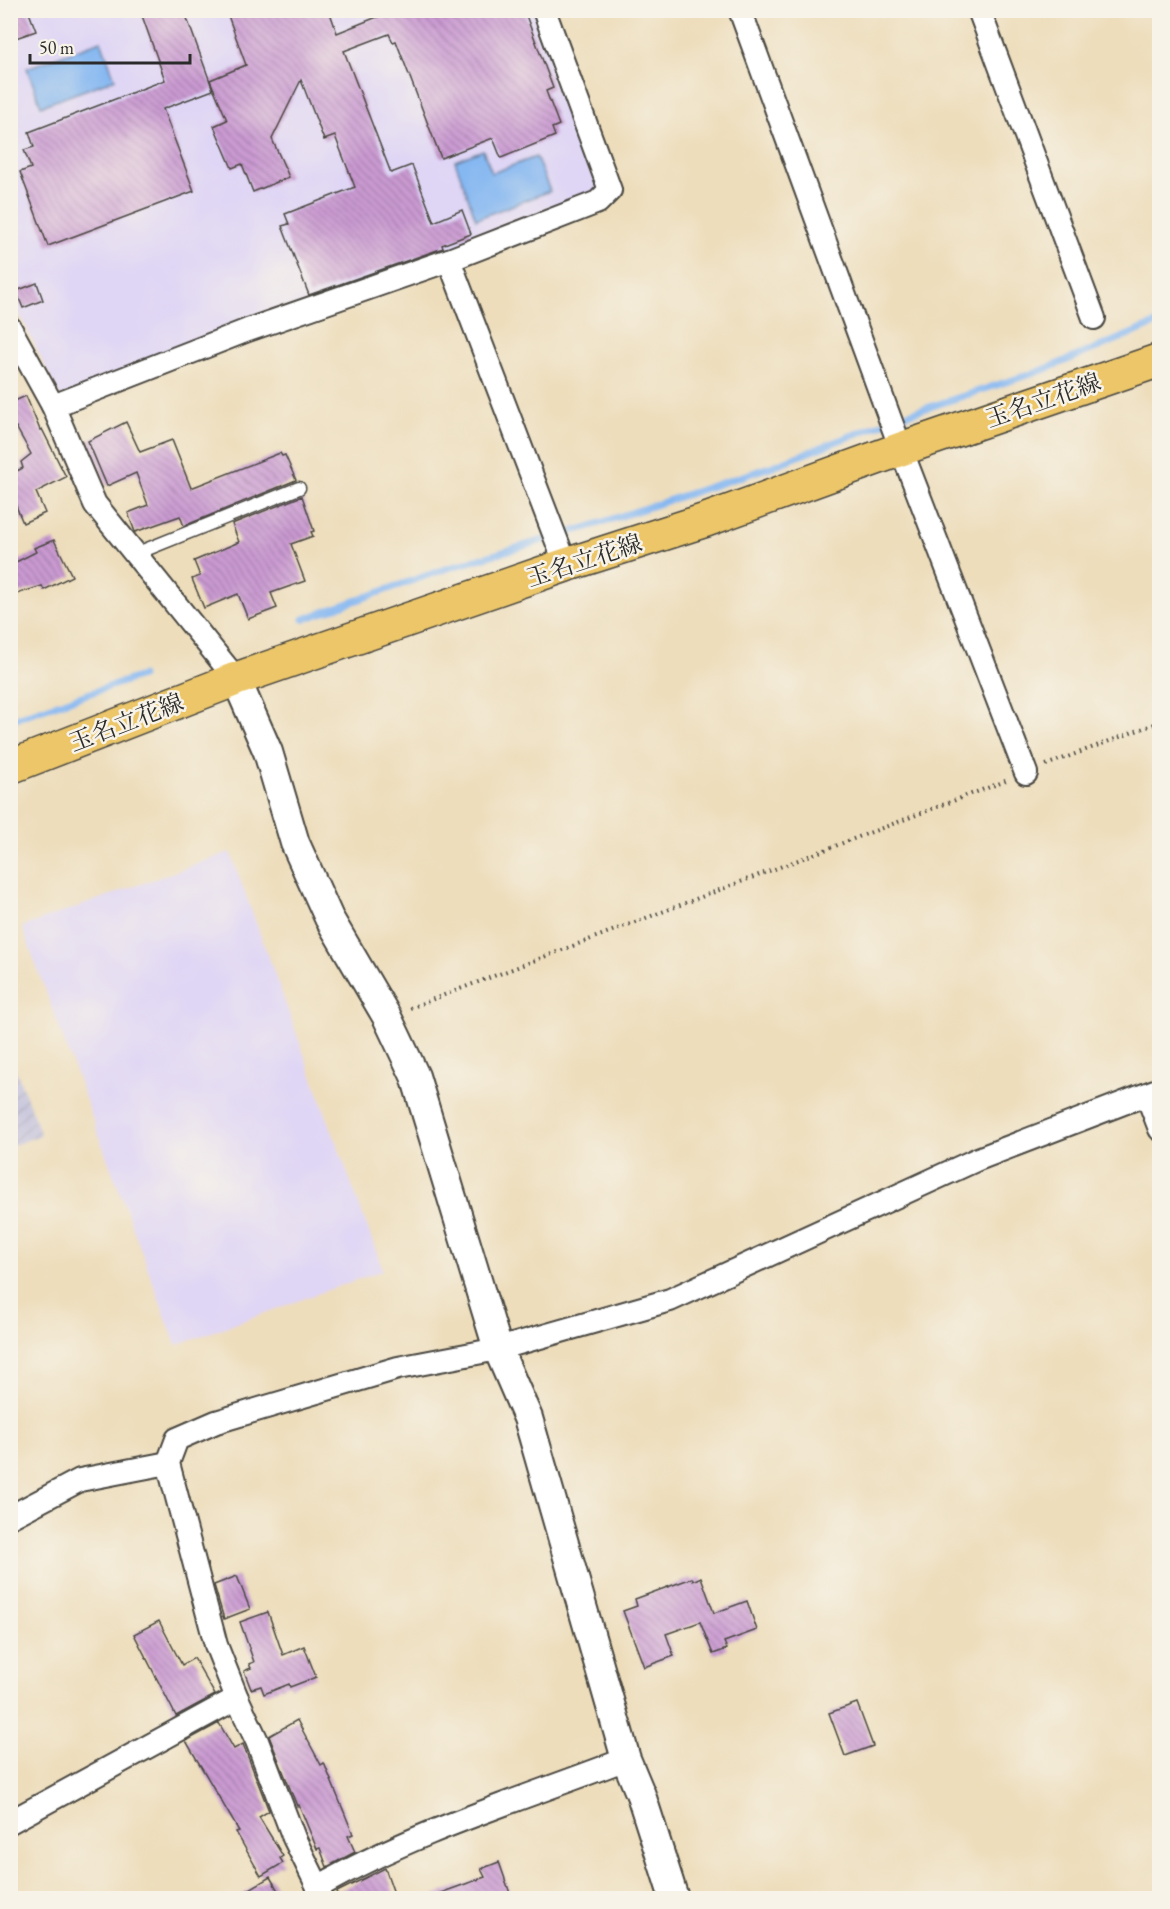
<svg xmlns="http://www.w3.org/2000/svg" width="1170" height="1909" viewBox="0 0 1170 1909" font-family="'EB Garamond','Noto Serif JP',serif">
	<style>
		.built { fill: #dfd5f5 }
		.industrial { fill: url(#industrial-furrows) }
		.water { fill: #85b7f1; stroke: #58718e; stroke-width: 1.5 }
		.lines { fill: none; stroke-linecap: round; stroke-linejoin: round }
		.stream { stroke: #85b7f1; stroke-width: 7 }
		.building { fill: url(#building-back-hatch) }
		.service-casing { stroke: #484641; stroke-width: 15 }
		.minor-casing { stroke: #484641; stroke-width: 26 }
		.tertiary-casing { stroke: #484641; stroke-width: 32 }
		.primary-casing { stroke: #484641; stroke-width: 36 }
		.path { stroke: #484641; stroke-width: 4; stroke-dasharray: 1.5 4.5; stroke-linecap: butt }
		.service { stroke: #fff; stroke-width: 12 }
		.minor { stroke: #fff; stroke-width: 22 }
		.tertiary { stroke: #fff; stroke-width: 28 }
		.primary { stroke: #ecc669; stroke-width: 33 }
		.labels { text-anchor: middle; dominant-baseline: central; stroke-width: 5; stroke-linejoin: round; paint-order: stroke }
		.street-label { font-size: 24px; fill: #2b2b2b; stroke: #f7f3e8 }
	</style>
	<defs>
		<pattern id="industrial-furrows" width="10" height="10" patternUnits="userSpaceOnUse" patternTransform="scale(1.5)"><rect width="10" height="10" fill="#c3c1db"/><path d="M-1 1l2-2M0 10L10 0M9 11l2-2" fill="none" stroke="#a8a6bc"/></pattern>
		<pattern id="building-back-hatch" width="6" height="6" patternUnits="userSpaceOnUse" patternTransform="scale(1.5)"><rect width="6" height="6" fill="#ca9ad2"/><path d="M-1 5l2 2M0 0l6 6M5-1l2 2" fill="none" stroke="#a47eab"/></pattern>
	</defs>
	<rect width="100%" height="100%" fill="#f7f3e8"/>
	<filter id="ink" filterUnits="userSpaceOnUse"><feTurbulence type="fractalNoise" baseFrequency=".0167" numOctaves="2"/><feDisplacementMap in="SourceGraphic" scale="12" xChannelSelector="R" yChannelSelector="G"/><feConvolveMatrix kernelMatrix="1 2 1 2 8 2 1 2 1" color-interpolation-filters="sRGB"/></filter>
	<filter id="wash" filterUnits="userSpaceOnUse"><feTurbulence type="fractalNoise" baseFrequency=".008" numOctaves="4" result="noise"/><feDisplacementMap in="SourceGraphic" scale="24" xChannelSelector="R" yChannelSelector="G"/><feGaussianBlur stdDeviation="1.35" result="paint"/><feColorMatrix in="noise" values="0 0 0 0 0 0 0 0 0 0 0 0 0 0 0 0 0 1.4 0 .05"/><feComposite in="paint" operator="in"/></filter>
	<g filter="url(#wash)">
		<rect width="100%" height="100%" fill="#edddbb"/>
		<g class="built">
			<polygon points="11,11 540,11 601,185 592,197 60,397 11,296"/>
			<polygon points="230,852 383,1270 176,1345 22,927"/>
		</g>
		<polygon class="industrial" points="10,1055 41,1135 11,1146 10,1146"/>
		<g class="water">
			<polygon points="101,41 115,79 41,106 27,68"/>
			<polygon points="483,150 492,173 536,157 550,191 476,219 455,161"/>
		</g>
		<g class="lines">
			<g class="stream">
				<polyline points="304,619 445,569 588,527 770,467 905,415 1043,370 1160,322"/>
				<polyline points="10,720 141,676"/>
			</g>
		</g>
		<g id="blocks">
			<g class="building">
				<polygon points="10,10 28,10 36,31 10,40"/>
				<polygon points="140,10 184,10 213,90 163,109 194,191 48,246 20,172 31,168 24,150 34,147 29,132 165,80"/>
				<polygon points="226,10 329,10 337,33 382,15 380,10 524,10 553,88 546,91 559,125 552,128 555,136 501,158 493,138 441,158 396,41 393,42 389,34 344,51 391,173 412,165 434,222 462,210 471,234 442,245 443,248 309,295 282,226 289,224 285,214 355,187 335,136 324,140 301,80 272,139 289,177 253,192 242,164 232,168 214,126 227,120 210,80 246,65"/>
				<polygon points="37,283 43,300 23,308 16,291"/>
				<polygon points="26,396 40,430 42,429 66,477 36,492 45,513 23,523 10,491 10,474 23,468 21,462 31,454 16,427 10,430 10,403"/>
				<polygon points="126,422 140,452 172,440 191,488 280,453 282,456 285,455 296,480 184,526 180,516 135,532 128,513 148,505 136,473 107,486 88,441"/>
				<polygon points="302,496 314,531 311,532 313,536 291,544 305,581 271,593 277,608 248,619 238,594 204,608 192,579 200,576 194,561 239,542 232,524"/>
				<polygon points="54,540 72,576 44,590 42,586 10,596 10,565 36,552 34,548"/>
				<polygon points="237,1576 250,1609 224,1619 214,1585"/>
				<polygon points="701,1577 714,1613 747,1601 757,1630 724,1642 727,1649 713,1654 700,1622 666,1634 674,1656 644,1667 623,1611 637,1606 635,1599 692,1578 693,1581"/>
				<polygon points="268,1612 283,1655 304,1646 316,1677 290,1687 289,1684 264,1694 261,1686 251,1689 244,1671 251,1668 249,1664 254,1662 240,1622"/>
				<polygon points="159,1621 182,1665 194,1658 215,1695 176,1716 134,1634"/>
				<polygon points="857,1703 873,1746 845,1756 829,1713"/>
				<polygon points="297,1720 321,1765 324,1763 353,1834 348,1836 355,1852 327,1867 320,1848 317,1849 299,1805 297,1806 269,1736"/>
				<polygon points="219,1723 234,1749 243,1744 269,1811 259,1817 283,1856 280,1858 283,1863 261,1876 236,1832 239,1831 186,1741"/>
				<polygon points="499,1862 512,1899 432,1899 432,1896 485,1877 481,1869"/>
				<polygon points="385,1868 396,1899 339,1899 337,1892"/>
				<polygon points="270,1877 283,1899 233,1899"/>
			</g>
		</g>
	</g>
	<g filter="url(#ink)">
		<use href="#blocks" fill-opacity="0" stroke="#484641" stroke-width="1.5"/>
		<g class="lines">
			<g class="service-casing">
				<polyline id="service" points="135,554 299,488"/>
			</g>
			<g class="minor-casing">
				<g id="minor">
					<polyline points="740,10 901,449 1026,773"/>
					<polyline points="979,10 1094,318"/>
					<polyline points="449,260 566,565"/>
					<polyline points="10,328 53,406 95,504 236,679"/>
					<polyline points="53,406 248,330 449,260 598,202 610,190 544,10"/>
					<polyline points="1147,1095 1160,1129"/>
					<polyline points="10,1517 80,1480 168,1463"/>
					<polyline points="10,1822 237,1698"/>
					<path d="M318,1887C415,1831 523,1799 626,1759"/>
					<polyline points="318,1898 318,1887 294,1838 257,1741 237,1698 216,1645 168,1463 177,1439 216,1422 398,1368 498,1349 670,1300 978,1159 1160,1089"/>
				</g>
			</g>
			<g class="tertiary-casing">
				<polyline id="tertiary" points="236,679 268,752 295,843 329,918 387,1017 415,1076 498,1349 528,1418 626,1759 641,1795 674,1898"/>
			</g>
			<g class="primary-casing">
				<polyline id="primary" points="10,767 236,679 566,565 706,520 901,449 1160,360"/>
			</g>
			<g class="path">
				<polyline points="1046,765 1160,722"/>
				<polyline points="410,1008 1008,780"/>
			</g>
			<use href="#service" class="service"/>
			<use href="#minor" class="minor"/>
			<use href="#tertiary" class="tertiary"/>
			<use href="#primary" class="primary"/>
		</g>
	</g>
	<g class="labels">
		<g class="street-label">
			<text transform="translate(1043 400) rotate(-19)">玉名立花線</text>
			<text transform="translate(584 560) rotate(-18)">玉名立花線</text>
			<text transform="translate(126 722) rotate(-21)">玉名立花線</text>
		</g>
	</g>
	<rect width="1170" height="1909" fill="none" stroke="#f7f3e8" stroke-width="36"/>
	<path d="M30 54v9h160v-9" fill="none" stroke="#2b2b2b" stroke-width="3"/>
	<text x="39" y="54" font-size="18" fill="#2b2b2b" stroke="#f7f3e8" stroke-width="4.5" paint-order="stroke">50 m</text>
</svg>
